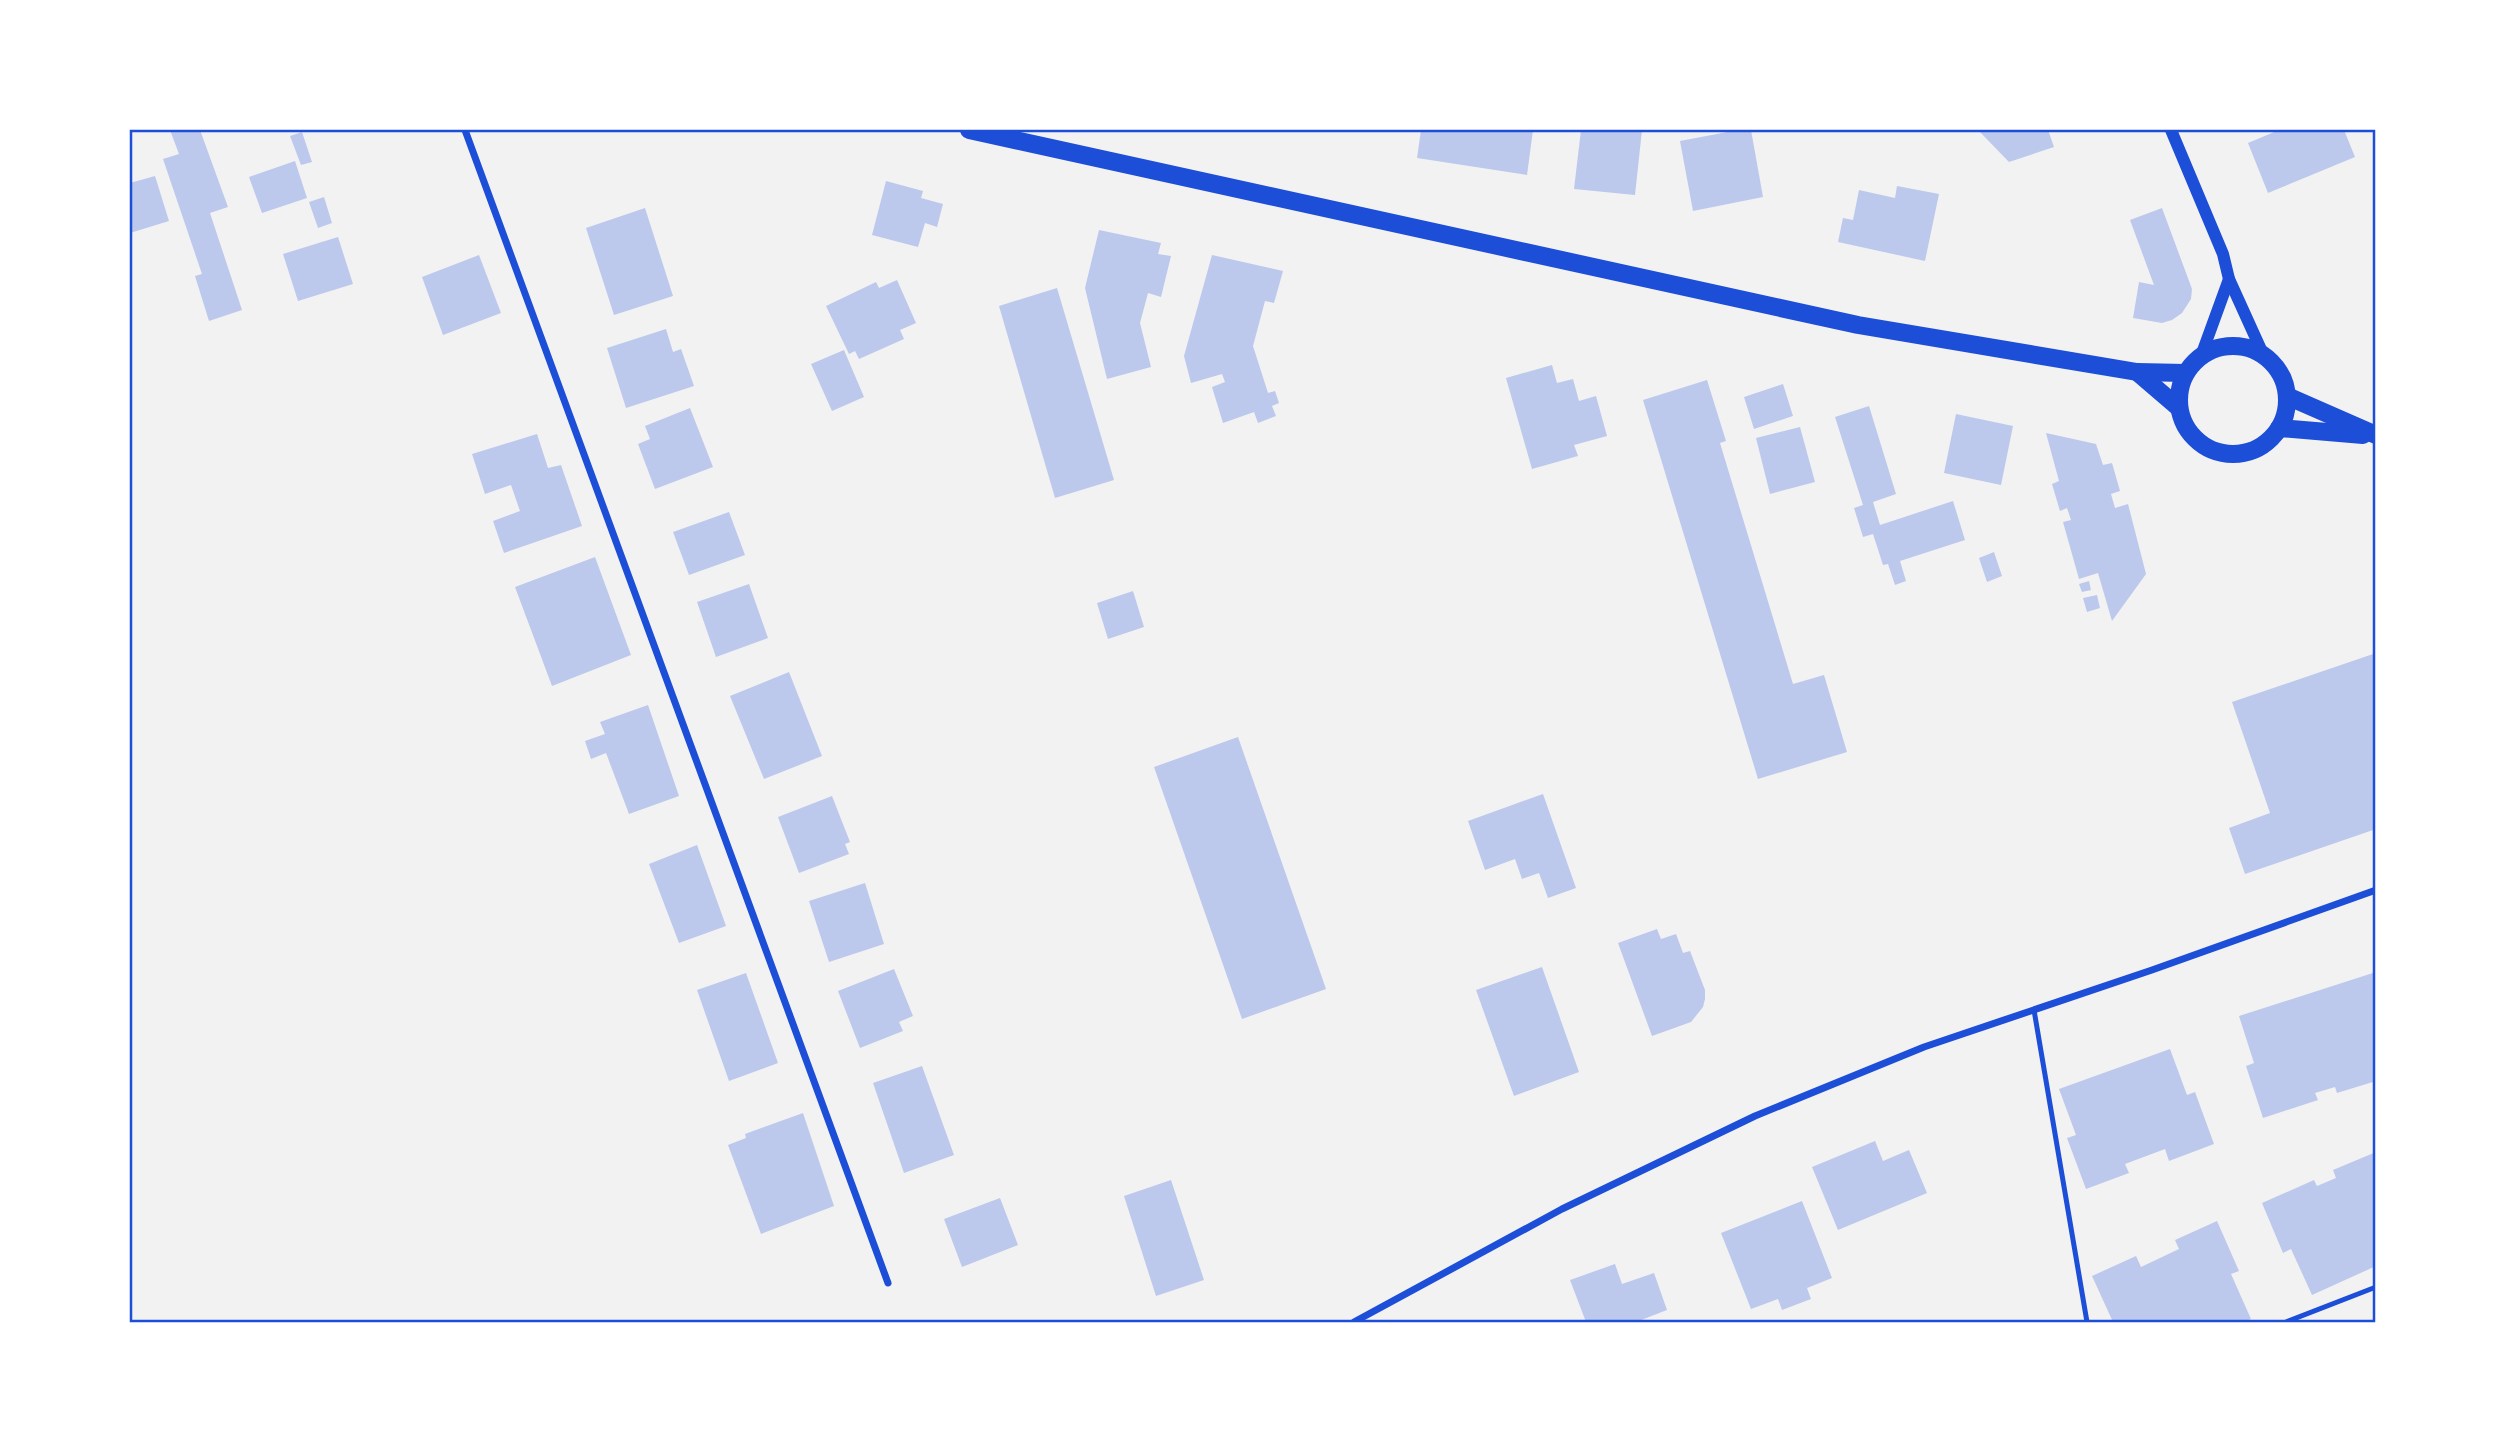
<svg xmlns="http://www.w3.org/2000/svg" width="2505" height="1452" viewBox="0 0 2505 1452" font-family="Karla,sans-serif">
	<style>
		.building { fill: #bdc9ec }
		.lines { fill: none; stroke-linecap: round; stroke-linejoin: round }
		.service { stroke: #1d4ed8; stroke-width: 5 }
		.minor { stroke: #1d4ed8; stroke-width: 7 }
		.tertiary { stroke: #1d4ed8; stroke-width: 12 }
		.primary { stroke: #1d4ed8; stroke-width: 18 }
		.neatline { fill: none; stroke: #1d4ed8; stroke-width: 2.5 }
	</style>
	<rect width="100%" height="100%" fill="#f2f2f2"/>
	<g class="building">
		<polygon points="170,130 200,130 228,207 210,213 242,310 209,321 195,276 202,274 163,159 179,154"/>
		<polygon points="1421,130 1533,130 1527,175 1417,158"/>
		<polygon points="1581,130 1642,130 1635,195 1574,189"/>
		<polygon points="1738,130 1751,130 1763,197 1693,211 1680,141"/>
		<polygon points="1978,130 2048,130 2054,147 2009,162"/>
		<polygon points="2279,130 2344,130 2355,157 2268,193 2248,143"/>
		<polygon points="302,132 312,162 301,165 290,136"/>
		<polygon points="295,161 307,198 262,213 249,177"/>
		<polygon points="155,176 169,221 130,233 130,183"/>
		<polygon points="886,181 923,191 921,198 943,204 937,227 925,223 918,247 872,235"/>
		<polygon points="1897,186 1939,194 1925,261 1838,242 1843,218 1853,220 1859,190 1895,198"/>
		<polygon points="324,197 332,223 318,228 309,202"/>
		<polygon points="645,208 673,296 614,315 586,228"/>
		<polygon points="2162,208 2192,289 2191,299 2182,313 2172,320 2162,323 2133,318 2139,282 2154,285 2130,220"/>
		<polygon points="1099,230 1161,243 1158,254 1171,256 1161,297 1148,293 1140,323 1151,367 1107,379 1085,288"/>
		<polygon points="338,237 353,284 298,301 283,254"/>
		<polygon points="479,255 501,313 443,335 422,277"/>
		<polygon points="1212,255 1283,271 1274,303 1265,301 1253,346 1268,393 1275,391 1279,403 1272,406 1276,416 1258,423 1254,412 1223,423 1212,387 1225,382 1222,374 1191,383 1184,356"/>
		<polygon points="897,280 916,323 900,330 904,339 859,359 855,351 849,354 826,306 876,282 879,288"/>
		<polygon points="1057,288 1114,480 1055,498 999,306"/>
		<polygon points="666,329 673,352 681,349 694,386 626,408 607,348"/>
		<polygon points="844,350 864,397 832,411 811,364"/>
		<polygon points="1552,365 1557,383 1573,379 1579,401 1596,396 1607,436 1574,445 1578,456 1532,469 1506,378"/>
		<polygon points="1707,380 1726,441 1720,443 1793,684 1824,675 1847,752 1758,779 1643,400"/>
		<polygon points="1783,384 1793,416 1754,429 1744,397"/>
		<polygon points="1869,406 1896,494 1873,502 1880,525 1953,501 1965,540 1900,561 1906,581 1895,585 1888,564 1883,565 1873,534 1863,537 1854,508 1863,505 1835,417"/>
		<polygon points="690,408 713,467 655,489 638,444 650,439 645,426"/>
		<polygon points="1956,414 2013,426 2001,485 1944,473"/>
		<polygon points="1800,427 1815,482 1770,494 1756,438"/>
		<polygon points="2046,433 2096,444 2103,465 2112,463 2120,491 2111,494 2115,508 2128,504 2146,574 2112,621 2098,573 2079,579 2063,522 2071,520 2067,508 2060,511 2052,484 2059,481"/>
		<polygon points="537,434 548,468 561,465 582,526 504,553 493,521 520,511 511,485 485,494 472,454"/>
		<polygon points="729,512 745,555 689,575 673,532"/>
		<polygon points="1994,552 2002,576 1987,582 1979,558"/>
		<polygon points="595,557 631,655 552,686 515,587"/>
		<polygon points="2089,581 2091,590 2082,592 2079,584"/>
		<polygon points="749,584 768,638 716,657 697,602"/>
		<polygon points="1133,591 1144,627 1108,639 1097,603"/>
		<polygon points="2097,595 2100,608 2087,612 2083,598"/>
		<polygon points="2376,653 2376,829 2245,874 2229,828 2270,813 2232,702"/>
		<polygon points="789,672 822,756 764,779 730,696"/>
		<polygon points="648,705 679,796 629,814 606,753 591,759 585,741 605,734 600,722"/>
		<polygon points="1238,737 1326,989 1242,1019 1154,767"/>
		<polygon points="1543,794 1576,888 1548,898 1539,873 1522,879 1515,859 1485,870 1468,821"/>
		<polygon points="832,796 850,842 845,844 849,854 799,873 778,817"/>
		<polygon points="697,845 726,926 679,943 649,864"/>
		<polygon points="865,883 884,944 829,962 809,901"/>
		<polygon points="1657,929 1661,939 1676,934 1683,953 1690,951 1705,990 1705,999 1703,1007 1691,1022 1652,1036 1618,943"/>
		<polygon points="1542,967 1579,1072 1514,1096 1476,990"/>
		<polygon points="894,969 913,1016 899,1022 903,1031 860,1048 838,991"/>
		<polygon points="2376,972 2376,1081 2337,1093 2335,1087 2315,1093 2318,1100 2263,1118 2246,1066 2254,1063 2239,1016"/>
		<polygon points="746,973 778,1063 729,1081 697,990"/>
		<polygon points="2170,1049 2187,1095 2195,1092 2214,1144 2169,1161 2165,1149 2125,1164 2129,1173 2086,1189 2067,1138 2076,1135 2059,1089"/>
		<polygon points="922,1066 954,1155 904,1173 873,1083"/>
		<polygon points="803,1113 834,1206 761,1234 728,1145 746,1138 745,1134"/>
		<polygon points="1875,1141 1883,1161 1909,1150 1927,1193 1838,1230 1812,1167"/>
		<polygon points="2376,1152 2376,1266 2312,1295 2291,1249 2283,1253 2262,1203 2314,1180 2317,1186 2336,1178 2333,1170"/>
		<polygon points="1171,1180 1204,1280 1156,1296 1124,1196"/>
		<polygon points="1000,1198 1018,1245 962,1267 944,1219"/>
		<polygon points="1802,1201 1832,1278 1807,1288 1811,1299 1782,1310 1778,1299 1751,1309 1721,1233"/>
		<polygon points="2217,1221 2239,1271 2231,1274 2251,1319 2243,1322 2113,1322 2092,1276 2136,1256 2141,1267 2179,1249 2175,1240"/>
		<polygon points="1615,1264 1622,1284 1654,1273 1667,1310 1636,1322 1586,1322 1570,1280"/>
	</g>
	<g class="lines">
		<g class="service">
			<polyline points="2034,1010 2087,1322"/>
			<polyline points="2286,1322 2376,1287"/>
		</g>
		<g class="minor">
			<polyline points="465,130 888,1283"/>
			<polyline points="1354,1322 1562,1209 1755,1116 1924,1047 2152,970 2376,890"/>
		</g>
		<g class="tertiary">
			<polyline points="2171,130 2223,254 2229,279 2263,354"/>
			<polyline points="2201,356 2229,279"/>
		</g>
		<g class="primary">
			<polyline points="969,130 1858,325 2137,372 2185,373"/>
			<circle cx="2233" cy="400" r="54"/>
			<polyline points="2137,372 2179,408"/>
			<polyline points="2287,396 2376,435"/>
			<polyline points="2279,428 2363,435"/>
		</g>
	</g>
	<rect width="2505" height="1452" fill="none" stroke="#ffffff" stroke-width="262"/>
	<rect x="131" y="131" width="2243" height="1190" class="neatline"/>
</svg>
